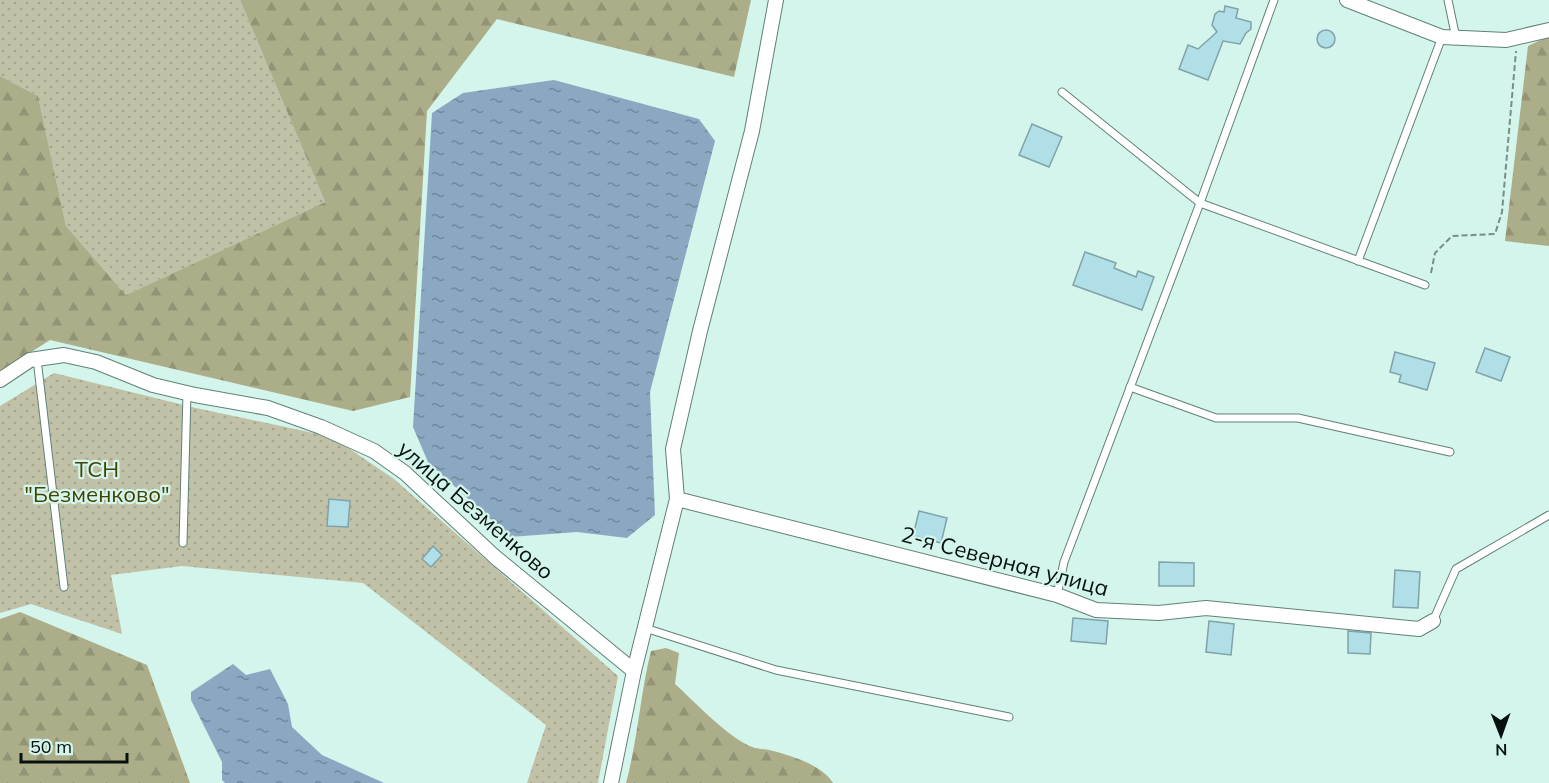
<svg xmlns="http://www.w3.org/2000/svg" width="1549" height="783" viewBox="0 0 1549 783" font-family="Mulish,sans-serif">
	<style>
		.grass { fill: url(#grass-dots) }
		.forest { fill: url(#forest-firs) }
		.water { fill: url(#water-ripples) }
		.building { fill: #b0dfe8; stroke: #81a2a9; stroke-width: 1.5 }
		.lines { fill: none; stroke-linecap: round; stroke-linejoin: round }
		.lane-casing { stroke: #618078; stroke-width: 9 }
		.street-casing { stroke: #618078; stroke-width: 16 }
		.path { stroke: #788f88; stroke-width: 2; stroke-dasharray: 6 3; stroke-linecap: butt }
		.lane { stroke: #fff; stroke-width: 7 }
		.street { stroke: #fff; stroke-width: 14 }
		.labels { text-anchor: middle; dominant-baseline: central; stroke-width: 4.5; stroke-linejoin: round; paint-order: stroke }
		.park-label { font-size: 22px; fill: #434200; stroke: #d3f5eb }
		.street-label { font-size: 22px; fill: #07120f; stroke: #d3f5eb }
	</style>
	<defs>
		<pattern id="grass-dots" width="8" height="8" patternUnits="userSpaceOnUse" patternTransform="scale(1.5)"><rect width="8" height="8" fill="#c0c1a6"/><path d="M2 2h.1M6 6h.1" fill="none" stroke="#a4a58e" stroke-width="1.8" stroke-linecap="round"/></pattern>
		<pattern id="forest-firs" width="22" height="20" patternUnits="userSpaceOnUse" patternTransform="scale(1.5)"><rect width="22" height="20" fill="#acad89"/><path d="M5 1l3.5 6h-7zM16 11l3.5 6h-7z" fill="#929475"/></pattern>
		<pattern id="water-ripples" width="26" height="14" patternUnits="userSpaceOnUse" patternTransform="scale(1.5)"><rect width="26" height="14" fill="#8ba8c2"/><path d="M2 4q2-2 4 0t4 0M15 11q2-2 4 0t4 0" fill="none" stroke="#70879c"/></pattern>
	</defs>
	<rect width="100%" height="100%" fill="#d3f5eb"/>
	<g class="grass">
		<polygon points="0,0 240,0 325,202 126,295 66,226 38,96 0,76"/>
		<polygon points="54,373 196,408 332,437 394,479 618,676 598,783 527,783 546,725 363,583 182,566 111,575 122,634 31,604 0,613 0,406"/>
	</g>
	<g class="forest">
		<polygon points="240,0 751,0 734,77 497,19 427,111 410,397 353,411 50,340 0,372 0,76 38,96 66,226 126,295 325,202"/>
		<polygon points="1549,36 1549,246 1505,241 1528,46"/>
		<polygon points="20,612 147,665 190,783 0,783 0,619"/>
		<path d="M666,648L679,653L675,684C695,702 730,740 755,748C760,749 767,749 773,751C792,756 822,765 833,783H626C638,739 640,695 651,651Z"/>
	</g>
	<g class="water">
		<polygon points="554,80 699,119 715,141 650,392 655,515 627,538 577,532 510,537 428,462 413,427 432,113 463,93"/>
		<polygon points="233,664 246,675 270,669 288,704 292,727 322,755 384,783 225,783 222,780 222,762 191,700 191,692"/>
	</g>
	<g class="building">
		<polygon points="1225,6 1238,9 1236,18 1251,22 1251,29 1246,33 1240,44 1223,41 1208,80 1179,69 1188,45 1198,49 1217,32 1212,25 1215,14 1219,11 1224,12"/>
		<circle cx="1326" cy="39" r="9"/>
		<polygon points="1032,124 1062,137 1049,167 1019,155"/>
		<polygon points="1085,252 1116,263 1114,268 1136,277 1138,271 1154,277 1142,310 1073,285"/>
		<polygon points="1485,348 1510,357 1501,381 1476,372"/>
		<polygon points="1395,352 1435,363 1427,390 1399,382 1401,375 1390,372"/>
		<polygon points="329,499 350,501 348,527 327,526"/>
		<polygon points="919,511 947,518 941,543 913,536"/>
		<polygon points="433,546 442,555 431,567 422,559"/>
		<polygon points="1159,562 1194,563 1194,586 1159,586"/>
		<polygon points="1395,570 1420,572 1418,608 1393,607"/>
		<polygon points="1073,618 1108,621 1106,644 1071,641"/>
		<polygon points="1209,621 1234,624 1231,655 1206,652"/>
		<polygon points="1348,631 1371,633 1370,654 1348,653"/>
	</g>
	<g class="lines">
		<g class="lane-casing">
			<g id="lane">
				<polyline points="1448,0 1456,38"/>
				<polyline points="1062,92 1200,203 1425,285"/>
				<polyline points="1358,261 1442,37"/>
				<polyline points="37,359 64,587"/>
				<polyline points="1130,387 1216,418 1298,418 1450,452"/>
				<polyline points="183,543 187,393"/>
				<polyline points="1057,595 1064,562 1200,203 1274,0"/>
				<polyline points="1433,621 1456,569 1549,515"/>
				<polyline points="645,628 776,670 1009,717"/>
			</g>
		</g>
		<g class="street-casing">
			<g id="street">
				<polyline points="1347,0 1442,37 1506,40 1549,30"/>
				<polyline points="0,380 30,360 64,355 96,362 153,385 195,395 268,408 321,427 374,451 405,473 495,557 634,671"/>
				<polyline points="677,499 1057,595 1096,610 1159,613 1206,608 1419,629 1433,621"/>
				<polyline points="611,783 634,671 677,499 673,449 700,331 752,131 776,0"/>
			</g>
		</g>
		<polyline class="path" points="1431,273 1435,253 1452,236 1495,234 1502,212 1516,51"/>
		<use href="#lane" class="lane"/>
		<use href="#street" class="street"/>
	</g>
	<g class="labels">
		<g class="park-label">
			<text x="97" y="469">ТСН<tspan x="97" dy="25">"Безменково"</tspan></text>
		</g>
		<g class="street-label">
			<text transform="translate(476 510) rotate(41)">улица Безменково</text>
			<text transform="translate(1005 561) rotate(15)">2-я Северная улица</text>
		</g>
	</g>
	<g transform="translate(1501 735) rotate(179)" stroke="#d3f5eb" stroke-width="4.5" paint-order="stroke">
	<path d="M0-4.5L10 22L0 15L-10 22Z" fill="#07120f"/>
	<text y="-9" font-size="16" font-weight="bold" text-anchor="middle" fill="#07120f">N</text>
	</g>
	<path d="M21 753v9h106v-9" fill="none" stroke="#07120f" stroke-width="3"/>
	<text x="30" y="753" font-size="18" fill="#07120f" stroke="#d3f5eb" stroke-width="4.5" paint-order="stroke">50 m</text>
</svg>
